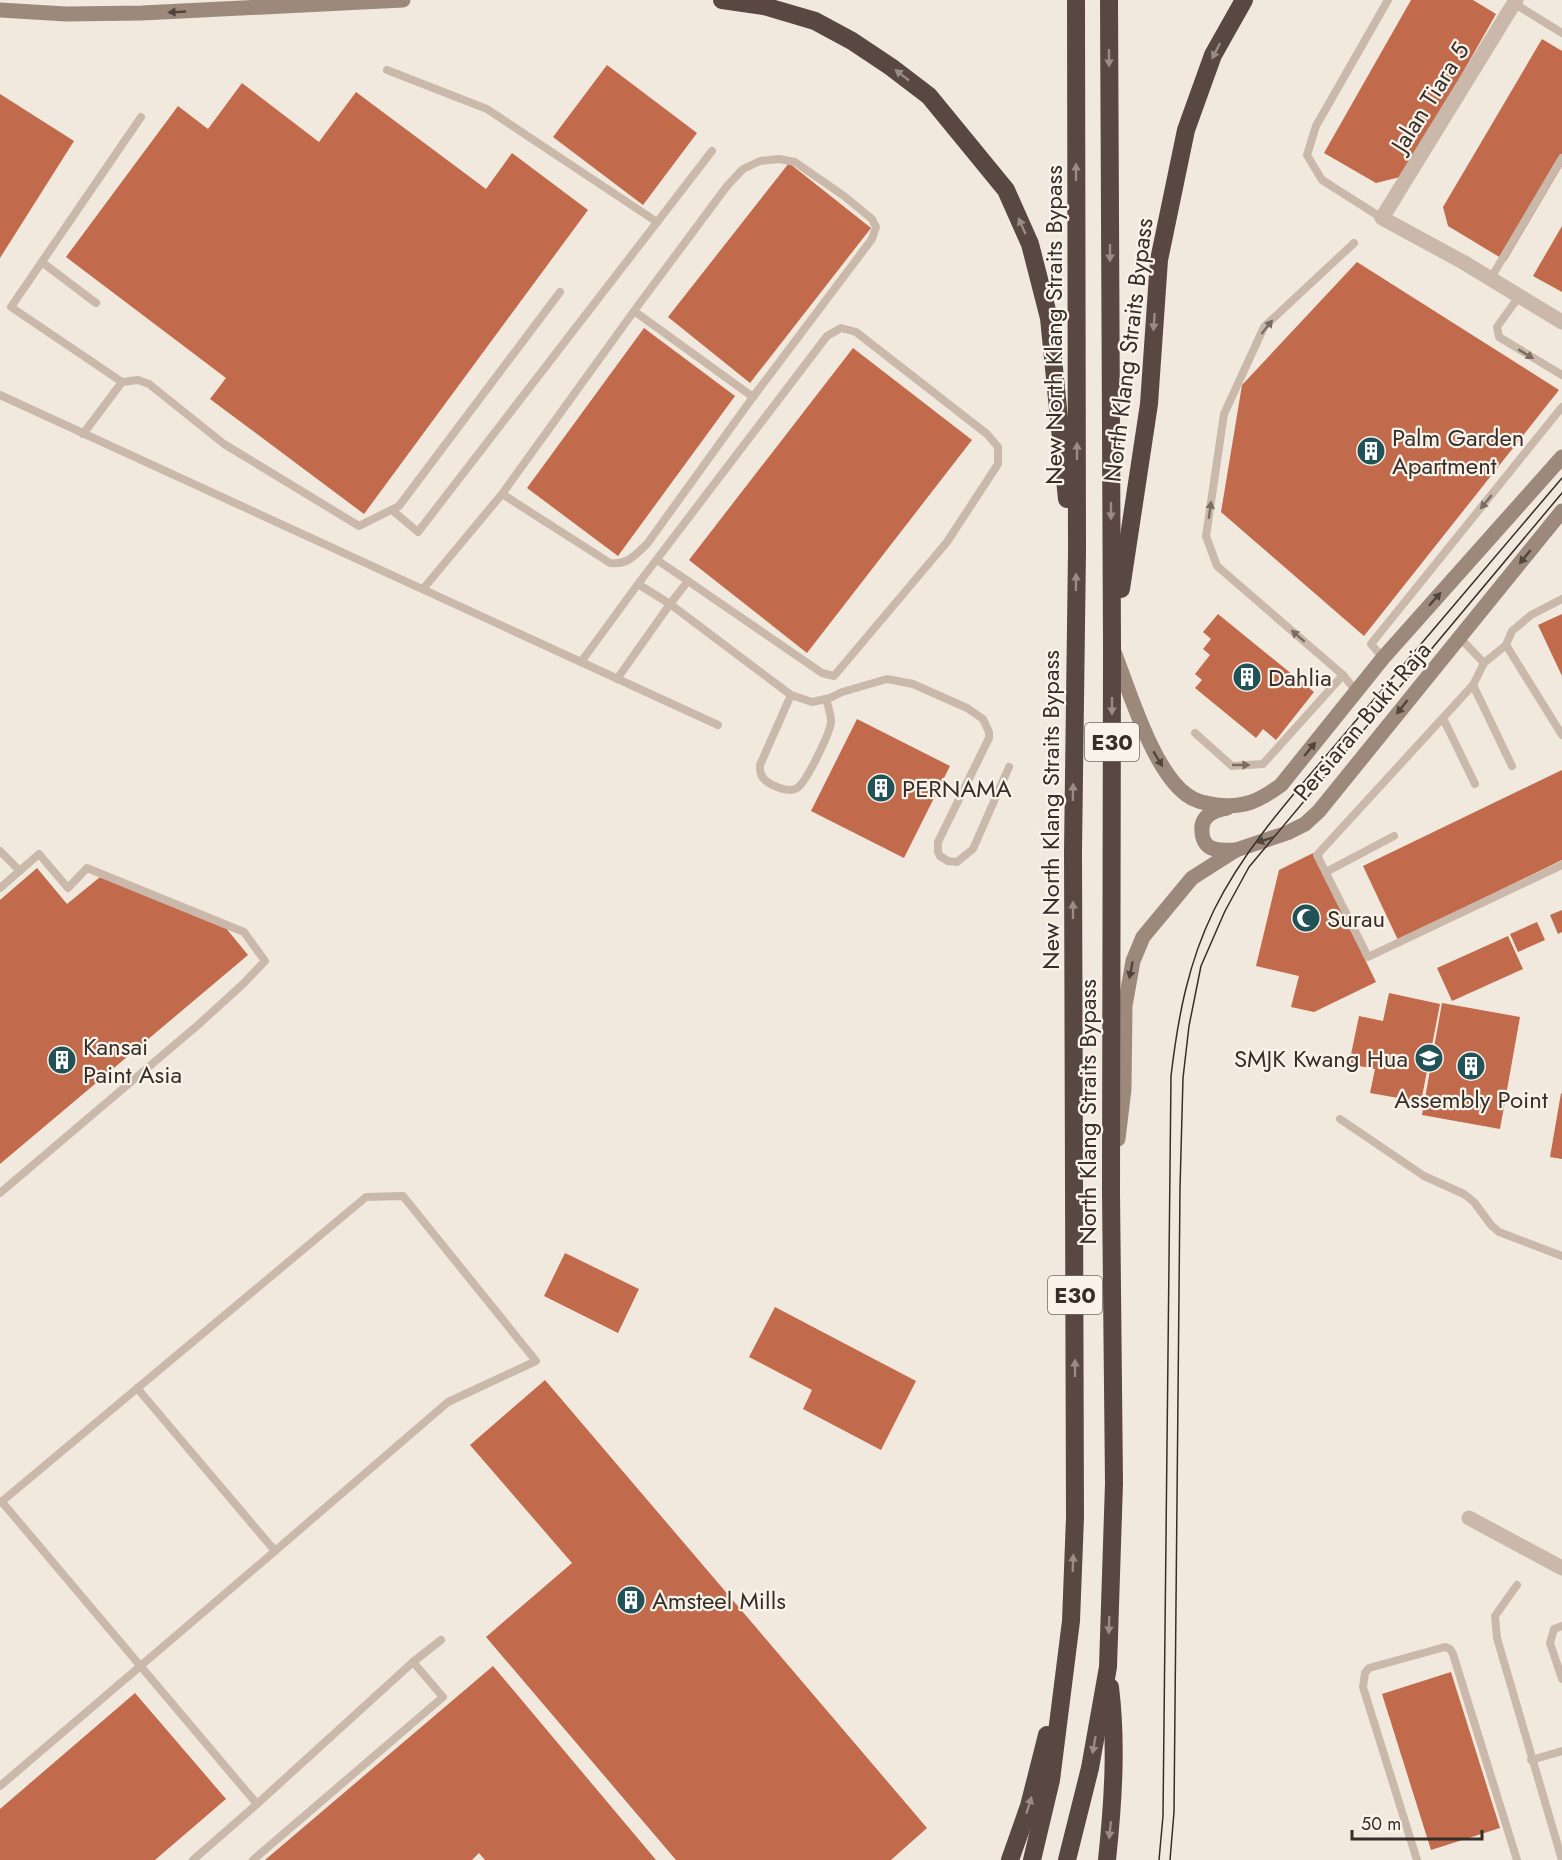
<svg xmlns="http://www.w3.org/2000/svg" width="1562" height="1860" viewBox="0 0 1562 1860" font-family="Jost,sans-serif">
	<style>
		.building { fill: #c16b4c }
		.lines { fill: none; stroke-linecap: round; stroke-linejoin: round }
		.lane { stroke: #cab9aa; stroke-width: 8 }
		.street { stroke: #cab9aa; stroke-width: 15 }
		.secondary { stroke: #9d897b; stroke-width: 15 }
		.highway { stroke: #584841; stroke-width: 18 }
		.tram { stroke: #372e29; stroke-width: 1.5 }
		.oneway { fill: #50453e }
		.oneway2 { fill: #988c85 }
		.oneway3 { fill: #796d63 }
		.labels { text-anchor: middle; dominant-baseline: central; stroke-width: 4.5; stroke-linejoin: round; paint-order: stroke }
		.shield { fill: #f9f3ea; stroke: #716963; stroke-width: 1.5 }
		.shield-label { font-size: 22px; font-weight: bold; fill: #372e29 }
		.street-label { font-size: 24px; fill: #372e29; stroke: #f9f3ea }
		.poi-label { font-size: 24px; fill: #372e29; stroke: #f9f3ea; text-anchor: start }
	</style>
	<rect width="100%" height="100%" fill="#f2e9de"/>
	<g class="building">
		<polygon points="1411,0 1473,0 1496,14 1404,176 1376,183 1324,153"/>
		<polygon points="1542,39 1562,51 1562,166 1506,261 1448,226 1443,207"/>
		<polygon points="607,65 697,133 643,205 553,137"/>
		<polygon points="242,83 319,142 356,92 486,189 512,153 588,210 364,514 210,399 226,378 66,257 178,106 208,129"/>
		<polygon points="0,94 74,141 0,258"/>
		<polygon points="789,163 871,228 750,383 668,317"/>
		<polygon points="1562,226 1562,292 1533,276"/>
		<polygon points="1357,262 1559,390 1364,636 1221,512 1242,385"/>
		<polygon points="644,328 735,396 618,556 527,488"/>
		<polygon points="853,348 972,440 807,653 689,560"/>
		<polygon points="1218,614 1314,692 1276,740 1263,729 1256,738 1195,688 1202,680 1195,674 1210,655 1203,649 1211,639 1203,632"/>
		<polygon points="1562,614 1562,676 1538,625"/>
		<polygon points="857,719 950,766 904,858 811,811"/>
		<polygon points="1562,770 1562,860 1398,940 1363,866"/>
		<polygon points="1313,853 1376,982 1314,1012 1291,1007 1299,976 1256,966 1279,870"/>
		<polygon points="37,868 67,904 100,877 225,927 248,955 0,1164 0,900"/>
		<polygon points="1562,910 1562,932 1558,934 1550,915"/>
		<polygon points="1537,922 1545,940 1518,952 1510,934"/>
		<polygon points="1508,936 1523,969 1452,1001 1437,968"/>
		<polygon points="1389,993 1440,1004 1421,1102 1370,1093 1375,1069 1349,1064 1359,1016 1383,1021"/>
		<polygon points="1442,1003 1520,1017 1500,1129 1422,1115"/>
		<polygon points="1561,1093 1562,1094 1562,1159 1550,1157"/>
		<polygon points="565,1253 639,1289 618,1333 544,1296"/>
		<polygon points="775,1307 916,1381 881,1450 803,1409 812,1390 749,1357"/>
		<polygon points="545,1380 927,1828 891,1860 676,1860 486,1637 572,1563 470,1445"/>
		<polygon points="493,1666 656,1860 485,1860 479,1853 472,1860 265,1860"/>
		<polygon points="1451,1672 1500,1828 1431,1850 1382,1694"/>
		<polygon points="135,1693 226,1799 155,1860 0,1860 0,1809"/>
	</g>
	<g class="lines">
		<g class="lane">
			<polyline points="1512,2 1562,33"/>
			<polyline points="387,70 487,109 657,222"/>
			<polyline points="1382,218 1322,180 1307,155 1316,126 1388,0"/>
			<polyline points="1354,243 1264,327 1224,414 1206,536 1217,566 1343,675 1356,691"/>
			<polyline points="43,263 96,303"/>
			<polyline points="1491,278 1562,158"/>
			<polyline points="1520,295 1497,327 1499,337 1562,375"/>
			<polyline points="122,382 11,307 141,117"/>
			<polyline points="0,395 718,725"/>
			<polyline points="83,434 122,382 138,380 149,384 224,444 359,526 399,506 560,292"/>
			<path d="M502,494L610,563C628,565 634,556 647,544L753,397"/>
			<polyline points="392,510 418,532 712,151"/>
			<polyline points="657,560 688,581"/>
			<polyline points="423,589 502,494 634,311 727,186 743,169 760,161 779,159 795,162 844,196 872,219 876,227 872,239 753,397 634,311"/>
			<polyline points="1562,599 1531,615 1512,631 1506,645 1484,663 1473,685 1317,855 1368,957 1562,865"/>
			<polyline points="1460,638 1484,663"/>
			<polyline points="1506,645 1562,735"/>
			<polyline points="1383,658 1371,644 1562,407"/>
			<polyline points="581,662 638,584 827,336 841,328 856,332 987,434 998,447 998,464 947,542 834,676 822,673 688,581 670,604 638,584"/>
			<polyline points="617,679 670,604 791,695 812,702 830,698 842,692 887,679 913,684 967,708 983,719 989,732 989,738 938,842 938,852 940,856 948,861 957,862 973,849 1009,767"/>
			<polyline points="1473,685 1512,766"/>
			<path d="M791,695L760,765C760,767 760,772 761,774C764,784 789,794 797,788C806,783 830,733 831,722C831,714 828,706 826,699"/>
			<polyline points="1443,718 1475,784"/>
			<polyline points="1195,733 1232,766 1263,764 1343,675"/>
			<polyline points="0,851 20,871"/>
			<polyline points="1326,872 1394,836"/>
			<polyline points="0,888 39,854 68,888 87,868 244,932 265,961 243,984 198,1025 0,1193"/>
			<polyline points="1340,1119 1424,1176 1464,1194 1474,1202 1491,1225 1499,1232 1562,1256"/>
			<polyline points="2,1502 257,1804"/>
			<polyline points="0,1503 366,1197 403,1196 536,1361 448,1402 275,1551 137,1388"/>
			<polyline points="1517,1585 1495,1616 1497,1638 1562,1860"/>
			<polyline points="1562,1626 1554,1629 1550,1643 1562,1679"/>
			<polyline points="1531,1760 1562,1751"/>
			<polyline points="0,1786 275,1551"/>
			<polyline points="193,1860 257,1804 413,1662 441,1640"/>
			<polyline points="253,1860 443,1697 413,1662"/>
			<polyline points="1417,1860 1363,1687 1365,1673 1369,1668 1445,1647 1450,1649 1453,1654 1517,1860"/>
		</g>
		<g class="street">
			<polyline points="1516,0 1382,218 1463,262 1562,322"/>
			<polyline points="1469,1518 1562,1568"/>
		</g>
		<g class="secondary">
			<polyline points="0,10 66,14 142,13 403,0"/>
			<path d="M1114,652C1130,692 1153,771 1187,795C1196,802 1206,803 1217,805C1245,808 1259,801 1281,785L1383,658L1562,457"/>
			<path d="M1227,808C1214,810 1200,816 1202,832C1202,836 1204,842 1207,845C1214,852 1226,850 1236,850"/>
			<polyline points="1118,1139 1124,1089 1125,1006 1133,961 1143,937 1192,878 1236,850 1287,833 1305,824 1319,811 1562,511"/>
		</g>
		<g class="highway">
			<polyline points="722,0 764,6 815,21 852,41 891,67 929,96 1006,190 1030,244 1049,318 1067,499"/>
			<polyline points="1121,589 1149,404 1159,260 1186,130 1213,55 1244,0"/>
			<polyline points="1010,1860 1029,1806 1047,1735"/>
			<polyline points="1032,1860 1051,1780 1071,1621 1075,1517 1073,851 1077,551 1076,0"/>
			<polyline points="1067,1860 1090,1768 1108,1667 1114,1483 1111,1192 1112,647 1109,0"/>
			<path d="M1107,1860C1113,1803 1117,1744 1110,1687"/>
		</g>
		<g class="tram">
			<path d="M1159,1860L1163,1816L1171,1076C1178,1017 1188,963 1214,910C1248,841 1304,783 1353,724C1423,642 1492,560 1562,478"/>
			<polyline points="1170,1860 1174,1812 1180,1188 1183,1078 1189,1026 1201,966 1225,911 1249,867 1562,493"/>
		</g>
	</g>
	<defs><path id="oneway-solid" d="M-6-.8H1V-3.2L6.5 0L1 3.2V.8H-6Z" transform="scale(1.5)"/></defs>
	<g class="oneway">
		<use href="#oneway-solid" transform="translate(177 12) rotate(177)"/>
		<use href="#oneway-solid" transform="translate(1525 557) rotate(129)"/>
		<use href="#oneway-solid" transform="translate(1435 599) rotate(-48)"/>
		<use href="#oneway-solid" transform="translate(1402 707) rotate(128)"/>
		<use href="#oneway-solid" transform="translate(1310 749) rotate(-51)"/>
		<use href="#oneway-solid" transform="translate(1158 759) rotate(59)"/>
		<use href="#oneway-solid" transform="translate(1265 840) rotate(162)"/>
		<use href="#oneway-solid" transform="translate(1131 970) rotate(101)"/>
	</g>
	<g class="oneway2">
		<use href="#oneway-solid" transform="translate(1216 51) rotate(117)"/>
		<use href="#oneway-solid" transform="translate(1109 58) rotate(90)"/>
		<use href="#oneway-solid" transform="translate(902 75) rotate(-142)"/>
		<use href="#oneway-solid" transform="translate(1076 172) rotate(-90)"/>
		<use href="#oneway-solid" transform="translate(1022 226) rotate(-114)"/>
		<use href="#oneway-solid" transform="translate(1110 253) rotate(90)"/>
		<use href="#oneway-solid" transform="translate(1154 322) rotate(94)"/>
		<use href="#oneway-solid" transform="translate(1077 451) rotate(-90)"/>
		<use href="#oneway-solid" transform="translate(1111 511) rotate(90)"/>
		<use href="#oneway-solid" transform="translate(1076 582) rotate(-89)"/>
		<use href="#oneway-solid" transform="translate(1112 706) rotate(90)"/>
		<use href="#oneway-solid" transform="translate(1073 792) rotate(-89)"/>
		<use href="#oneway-solid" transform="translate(1073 910) rotate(-90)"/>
		<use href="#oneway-solid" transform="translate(1075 1368) rotate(-90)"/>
		<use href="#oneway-solid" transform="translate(1073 1563) rotate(-88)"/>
		<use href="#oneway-solid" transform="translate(1109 1625) rotate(92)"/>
		<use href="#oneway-solid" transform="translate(1094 1745) rotate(100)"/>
		<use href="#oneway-solid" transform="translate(1029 1805) rotate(-73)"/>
		<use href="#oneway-solid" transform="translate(1110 1830) rotate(96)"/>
	</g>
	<g class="oneway3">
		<use href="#oneway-solid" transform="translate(1267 327) rotate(-51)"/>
		<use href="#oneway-solid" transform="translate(1526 354) rotate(31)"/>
		<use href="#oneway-solid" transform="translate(1486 502) rotate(129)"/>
		<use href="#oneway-solid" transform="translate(1210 510) rotate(-82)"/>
		<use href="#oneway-solid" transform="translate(1298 636) rotate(-139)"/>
		<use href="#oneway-solid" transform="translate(1241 765)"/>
	</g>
	<defs>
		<g id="building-disc" transform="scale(1.5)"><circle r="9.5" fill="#205257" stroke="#f9f3ea"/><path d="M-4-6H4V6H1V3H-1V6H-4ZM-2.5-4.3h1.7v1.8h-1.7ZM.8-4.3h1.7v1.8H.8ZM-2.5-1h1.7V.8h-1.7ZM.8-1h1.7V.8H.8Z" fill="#fff"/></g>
		<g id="mosque-disc" transform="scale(1.5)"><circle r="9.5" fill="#205257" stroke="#f9f3ea"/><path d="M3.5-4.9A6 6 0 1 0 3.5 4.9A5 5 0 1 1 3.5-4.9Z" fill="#fff"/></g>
		<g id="school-disc" transform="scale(1.5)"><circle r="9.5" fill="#205257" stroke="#f9f3ea"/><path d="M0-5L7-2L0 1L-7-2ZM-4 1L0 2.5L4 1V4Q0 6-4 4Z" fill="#fff"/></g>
	</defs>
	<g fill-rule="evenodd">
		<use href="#building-disc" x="1371" y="451"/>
		<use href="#building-disc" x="1247" y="677"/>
		<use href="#building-disc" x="881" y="788"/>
		<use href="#mosque-disc" x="1306" y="918"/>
		<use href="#school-disc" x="1429" y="1058"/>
		<use href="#building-disc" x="62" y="1060"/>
		<use href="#building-disc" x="1471" y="1066"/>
		<use href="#building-disc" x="631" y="1600"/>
	</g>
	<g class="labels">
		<g class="shield">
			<rect x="1085" y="723" width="54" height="38" rx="4.5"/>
			<rect x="1048" y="1276" width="54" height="38" rx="4.5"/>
		</g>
		<g class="shield-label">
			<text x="1112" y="742">E30</text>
			<text x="1075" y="1295">E30</text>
		</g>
		<g class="street-label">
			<text transform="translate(1430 97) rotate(-58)">Jalan Tiara 5</text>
			<text transform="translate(1053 325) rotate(-90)">New North Klang Straits Bypass</text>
			<text transform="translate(1128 350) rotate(-83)">North Klang Straits Bypass</text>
			<text transform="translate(1362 721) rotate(-50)">Persiaran Bukit Raja</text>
			<text transform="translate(1050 810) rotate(-90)">New North Klang Straits Bypass</text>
			<text transform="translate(1087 1112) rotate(-90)">North Klang Straits Bypass</text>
		</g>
		<g class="poi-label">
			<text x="1392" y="437">Palm Garden<tspan x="1392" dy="28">Apartment</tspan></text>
			<text x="1268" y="677">Dahlia</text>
			<text x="902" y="788">PERNAMA</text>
			<text x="1327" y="918">Surau</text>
			<text x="83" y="1046">Kansai<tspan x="83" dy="28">Paint Asia</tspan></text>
			<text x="1408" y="1058" text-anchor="end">SMJK Kwang Hua</text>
			<text x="1471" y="1099" text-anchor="middle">Assembly Point</text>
			<text x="652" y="1600">Amsteel Mills</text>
		</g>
	</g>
	<path d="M1352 1830v9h130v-9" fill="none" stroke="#372e29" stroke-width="3"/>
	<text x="1361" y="1830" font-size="18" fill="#372e29" stroke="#f9f3ea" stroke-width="4.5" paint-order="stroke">50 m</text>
</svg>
